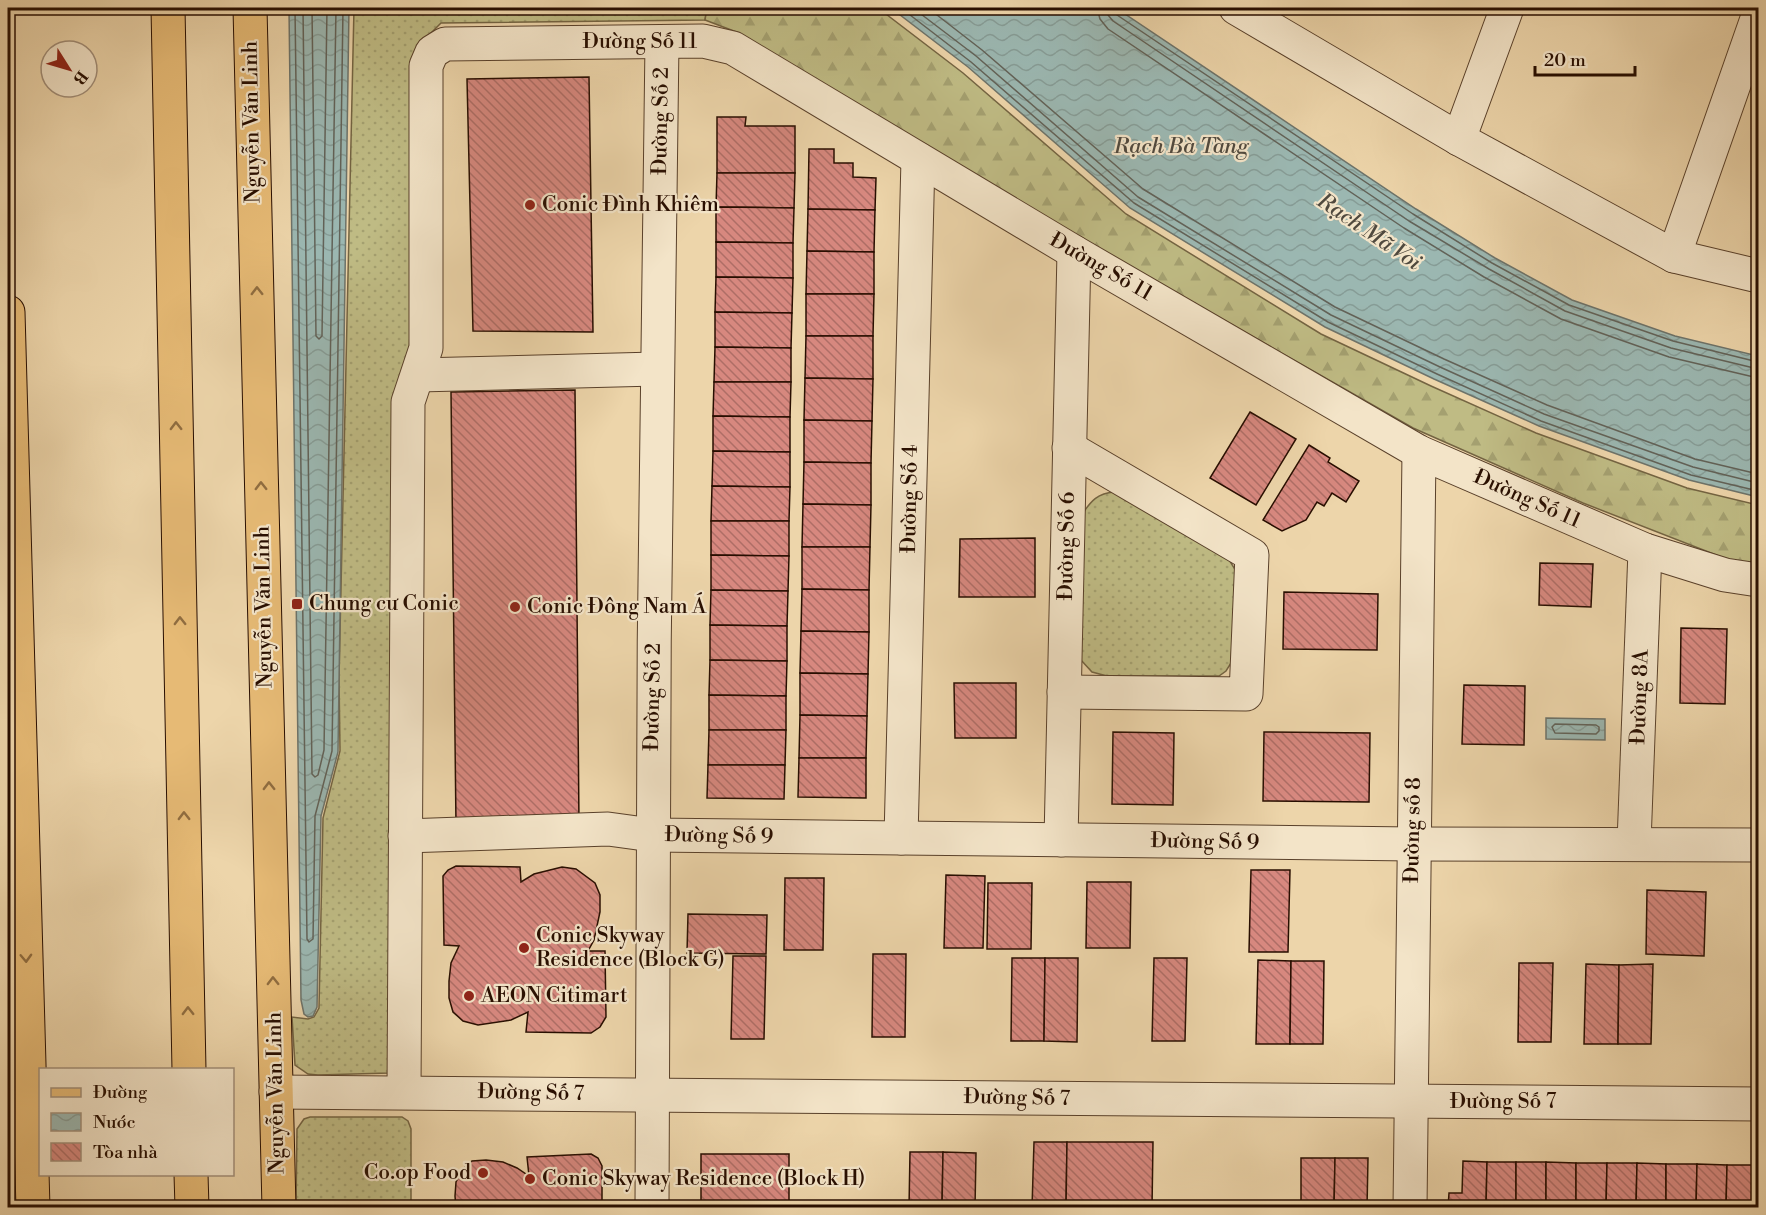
<svg xmlns="http://www.w3.org/2000/svg" width="1766" height="1215" viewBox="0 0 1766 1215" font-family="'Libre Bodoni',serif">
	<style>
		.grass { fill: url(#grass-dots); stroke: #746442; stroke-width: 1.5 }
		.forest { fill: url(#forest-firs); stroke: #746442; stroke-width: 1.5 }
		.water { fill: url(#water-waves); stroke: #6d736a; stroke-width: 1.5 }
		.lines { fill: none; stroke-linecap: round; stroke-linejoin: round }
		.shore { stroke: #626258; stroke-width: 1.5 }
		.building { fill: url(#building-back-hatch); stroke: #280e00; stroke-width: 1.5 }
		.minor-casing { stroke: #59402a; stroke-width: 35 }
		.major-casing { stroke: #280e00; stroke-width: 35 }
		.highway-casing { stroke: #280e00; stroke-width: 35 }
		.minor { stroke: #f3e4c8; stroke-width: 33 }
		.major { stroke: #e6ba75; stroke-width: 33 }
		.highway { stroke: #e6ba75; stroke-width: 33 }
		.oneway { stroke: #906d40 }
		.poi-dot { fill: #8f2418; stroke: #f3e4c8; stroke-width: 2 }
		.labels { text-anchor: middle; dominant-baseline: central; stroke-width: 4.5; stroke-linejoin: round; paint-order: stroke }
		.street-label { font-size: 21px; fill: #280e00; stroke: #f3e4c8 }
		.poi-label { font-size: 21px; fill: #280e00; stroke: #f3e4c8; text-anchor: start }
		.water-label { font-size: 22px; font-style: italic; fill: #50493e; stroke: #f3e4c8 }
	</style>
	<defs>
		<pattern id="grass-dots" width="8" height="8" patternUnits="userSpaceOnUse" patternTransform="scale(1.5)"><rect width="8" height="8" fill="#bfbb84"/><path d="M2 2h.1M6 6h.1" fill="none" stroke="#a4a070" stroke-width="1.8" stroke-linecap="round"/></pattern>
		<pattern id="forest-firs" width="22" height="20" patternUnits="userSpaceOnUse" patternTransform="scale(1.5)"><rect width="22" height="20" fill="#bfbb84"/><path d="M5 1l3.5 6h-7zM16 11l3.5 6h-7z" fill="#a4a070"/></pattern>
		<pattern id="water-waves" width="16" height="10" patternUnits="userSpaceOnUse" patternTransform="scale(1.5)"><rect width="16" height="10" fill="#9bb7b1"/><path d="M0 5q4-4 8 0t8 0" fill="none" stroke="#869c96"/></pattern>
		<pattern id="building-back-hatch" width="6" height="6" patternUnits="userSpaceOnUse" patternTransform="scale(1.5)"><rect width="6" height="6" fill="#d7887f"/><path d="M-1 5l2 2M0 0l6 6M5-1l2 2" fill="none" stroke="#ae6e66"/></pattern>
	</defs>
	<rect width="100%" height="100%" fill="#edd5aa"/>
	<filter id="stains"><feTurbulence type="fractalNoise" baseFrequency=".00333" numOctaves="4"/><feColorMatrix values="0 0 0 0 .2 0 0 0 0 .09 0 0 0 0 .02 0 0 0 .5 -.17"/></filter>
	<radialGradient id="worn" r=".72"><stop offset=".6" stop-color="#630" stop-opacity="0"/><stop offset="1" stop-color="#630" stop-opacity=".3"/></radialGradient>
	<g class="grass">
		<polygon points="354,8 707,8 705,20 441,23 418,46 389,1073 318,1075 308,1074 295,1065 292,1017 308,1019 314,1017 319,1008 323,818 340,751 339,677"/>
		<path d="M1114,492L1228,558L1236,571L1231,663L1226,671L1219,676H1107L1092,672L1080,659L1083,513C1091,501 1098,493 1114,492Z"/>
		<polygon points="310,1117 402,1117 408,1121 411,1129 411,1207 296,1207 297,1129 304,1119"/>
	</g>
	<polygon class="forest" points="707,8 878,8 963,73 1126,214 1321,334 1431,386 1536,433 1687,488 1758,505 1758,565 1729,560 1583,503 1413,428 1082,239 739,33 705,20"/>
	<g class="water">
		<polygon points="289,8 349,8 338,752 321,816 317,1007 313,1016 308,1017 304,1014 301,1000"/>
		<polygon points="891,8 1116,8 1416,209 1495,258 1572,300 1675,336 1758,356 1758,497 1689,480 1539,426 1434,379 1325,327 1130,208 968,67"/>
		<polygon points="1546,718 1605,719 1605,740 1546,739"/>
	</g>
	<g class="lines">
		<g class="shore">
			<polyline points="295,8 307,939 309,942 313,939 315,816 332,751 343,8"/>
			<polyline points="303,8 312,774 315,777 318,775 324,750 336,8"/>
			<polyline points="312,8 316,336 319,339 322,336 327,8"/>
			<polyline points="901,8 971,62 1134,203 1328,322 1437,374 1541,421 1691,475 1758,491"/>
			<polyline points="913,8 976,56 1138,197 1331,315 1440,367 1544,414 1693,467 1758,483"/>
			<polyline points="928,8 982,50 1143,189 1335,307 1444,359 1547,405 1695,459 1758,474"/>
			<polyline points="1097,8 1100,19 1108,29 1404,228 1484,277 1561,319 1669,357 1758,378"/>
			<polyline points="1107,8 1108,15 1113,21 1409,221 1489,269 1565,311 1671,348 1758,369"/>
			<polyline points="1114,8 1117,15 1413,214 1492,263 1569,305 1673,341 1758,362"/>
			<polygon points="1555,724 1596,725 1599,727 1599,731 1596,734 1555,733 1552,727"/>
		</g>
	</g>
	<g class="building">
		<polygon points="589,77 593,332 473,331 467,79"/>
		<polygon points="717,117 746,117 745,126 795,126 795,173 717,173"/>
		<polygon points="809,149 834,149 834,163 853,163 853,177 876,178 875,210 808,209"/>
		<polygon points="717,173 795,173 794,208 716,207"/>
		<polygon points="716,207 794,208 793,243 716,242"/>
		<polygon points="808,209 875,210 874,252 807,251"/>
		<polygon points="716,242 793,243 793,278 716,277"/>
		<polygon points="807,251 874,252 874,294 806,294"/>
		<polygon points="716,277 793,278 792,313 715,312"/>
		<polygon points="806,294 874,294 873,336 806,336"/>
		<polygon points="715,312 792,313 791,348 715,347"/>
		<polygon points="806,336 873,336 873,379 805,378"/>
		<polygon points="715,347 791,348 791,382 714,382"/>
		<polygon points="805,378 873,379 872,421 804,420"/>
		<polygon points="714,382 791,382 790,417 713,416"/>
		<polygon points="575,390 579,823 456,825 451,392"/>
		<polygon points="1250,412 1296,439 1256,505 1210,478"/>
		<polygon points="713,416 790,417 790,452 713,451"/>
		<polygon points="804,420 872,421 871,463 804,462"/>
		<polygon points="1309,445 1330,458 1328,462 1359,481 1346,502 1332,493 1324,506 1317,502 1306,520 1282,531 1263,520"/>
		<polygon points="713,451 790,452 790,487 712,486"/>
		<polygon points="804,462 871,463 871,505 803,504"/>
		<polygon points="712,486 790,487 789,521 711,521"/>
		<polygon points="803,504 871,505 870,547 802,547"/>
		<polygon points="711,521 789,521 789,556 711,555"/>
		<polygon points="1035,538 1035,597 959,597 960,539"/>
		<polygon points="802,547 870,547 869,590 802,589"/>
		<polygon points="711,555 789,556 788,591 711,590"/>
		<polygon points="1540,563 1593,564 1591,607 1539,605"/>
		<polygon points="802,589 869,590 869,632 801,631"/>
		<polygon points="711,590 788,591 787,626 710,625"/>
		<polygon points="1284,592 1378,594 1377,650 1283,649"/>
		<polygon points="710,625 787,626 787,661 710,660"/>
		<polygon points="1681,628 1727,629 1725,704 1680,703"/>
		<polygon points="801,631 869,632 868,674 800,673"/>
		<polygon points="710,660 787,661 786,696 709,695"/>
		<polygon points="800,673 868,674 867,716 800,715"/>
		<polygon points="954,683 1016,683 1016,738 955,738"/>
		<polygon points="1464,685 1525,686 1524,745 1462,744"/>
		<polygon points="709,695 786,696 786,730 709,730"/>
		<polygon points="800,715 867,716 866,758 799,758"/>
		<polygon points="709,730 786,730 785,765 708,765"/>
		<polygon points="1113,732 1174,733 1173,805 1112,804"/>
		<polygon points="1264,732 1370,733 1369,802 1263,801"/>
		<polygon points="799,758 866,758 866,798 798,797"/>
		<polygon points="708,765 785,765 784,799 707,798"/>
		<polygon points="456,866 520,867 521,882 534,874 562,867 576,869 595,883 600,895 600,912 594,940 588,951 605,951 606,1017 600,1027 591,1033 526,1032 528,1012 511,1020 478,1025 463,1021 453,1012 449,998 449,981 451,963 459,946 444,945 443,876 448,870"/>
		<polygon points="1251,870 1290,870 1288,952 1249,952"/>
		<polygon points="946,875 985,876 983,948 944,948"/>
		<polygon points="785,878 824,878 823,950 784,950"/>
		<polygon points="1087,882 1131,882 1130,948 1086,948"/>
		<polygon points="988,883 1032,883 1031,949 987,949"/>
		<polygon points="1647,890 1706,892 1704,956 1646,954"/>
		<polygon points="688,914 767,915 766,954 687,953"/>
		<polygon points="873,954 906,954 905,1037 872,1037"/>
		<polygon points="733,956 766,956 764,1039 731,1039"/>
		<polygon points="1012,958 1045,958 1044,1041 1011,1041"/>
		<polygon points="1045,958 1078,958 1077,1042 1044,1041"/>
		<polygon points="1154,958 1187,958 1185,1041 1152,1041"/>
		<polygon points="1258,960 1291,961 1290,1044 1256,1044"/>
		<polygon points="1291,961 1324,961 1323,1044 1290,1044"/>
		<polygon points="1519,963 1553,963 1551,1042 1518,1042"/>
		<polygon points="1586,964 1619,965 1618,1044 1584,1044"/>
		<polygon points="1653,964 1651,1044 1618,1044 1619,965"/>
		<polygon points="1034,1142 1067,1142 1066,1208 1032,1208"/>
		<polygon points="1067,1142 1153,1142 1152,1208 1066,1208"/>
		<polygon points="910,1152 943,1152 942,1208 909,1208"/>
		<polygon points="943,1152 976,1153 975,1208 942,1208"/>
		<polygon points="591,1154 598,1158 602,1166 602,1208 456,1208 455,1196 456,1182 463,1169 472,1161 486,1160 503,1162 517,1168 529,1176 527,1157"/>
		<rect x="701" y="1154" width="88" height="54"/>
		<polygon points="1301,1158 1335,1158 1334,1208 1301,1208"/>
		<polygon points="1335,1158 1368,1158 1367,1208 1334,1208"/>
		<polygon points="1463,1161 1487,1162 1486,1208 1448,1208 1449,1193 1462,1193"/>
		<polygon points="1487,1162 1516,1162 1516,1208 1486,1208"/>
		<rect x="1516" y="1162" width="30" height="46"/>
		<polygon points="1546,1162 1576,1163 1576,1208 1546,1208"/>
		<polygon points="1576,1163 1607,1163 1606,1208 1576,1208"/>
		<polygon points="1607,1163 1637,1163 1636,1208 1606,1208"/>
		<polygon points="1637,1163 1666,1164 1666,1208 1636,1208"/>
		<polygon points="1666,1164 1697,1164 1696,1208 1666,1208"/>
		<polygon points="1697,1164 1727,1165 1726,1208 1696,1208"/>
		<polygon points="1727,1165 1757,1165 1756,1208 1726,1208"/>
		<polygon points="1757,1165 1758,1165 1758,1208 1756,1208"/>
	</g>
	<g class="lines">
		<g class="minor-casing">
			<g id="minor">
				<polyline points="1236,8 1459,139 1674,256 1758,276"/>
				<polyline points="1459,139 1507,8"/>
				<polyline points="1674,256 1758,16"/>
				<polyline points="418,375 656,369"/>
				<polyline points="1064,692 1246,694 1252,555 1069,448"/>
				<polyline points="405,836 608,829 652,835 901,838 1413,844 1758,845"/>
				<polyline points="901,838 918,159"/>
				<polyline points="1061,840 1074,252"/>
				<polyline points="1634,843 1645,550"/>
				<polyline points="276,1092 1758,1104"/>
				<polyline points="404,1092 408,402 426,348 426,66 432,52 445,44 703,41 733,48 1074,252 1419,452 1645,550 1725,575 1758,580"/>
				<path d="M652,1208C652,819 655,431 662,42"/>
				<polyline points="1410,1208 1419,452"/>
			</g>
		</g>
		<g class="major-casing">
			<g id="major">
				<polyline points="250,8 279,1208"/>
				<polyline points="8,1106 30,1105"/>
			</g>
		</g>
		<g class="highway-casing">
			<g id="highway">
				<polyline points="168,8 189,1070"/>
				<polyline points="8,312 33,1208"/>
				<polyline points="191,1174 192,1208"/>
			</g>
		</g>
		<use href="#minor" class="minor"/>
		<use href="#major" class="major"/>
		<use href="#highway" class="highway"/>
	</g>
	<defs><path id="oneway-chevron" d="M-2-3.5L2.5 0L-2 3.5" fill="none" stroke-width="1.6" stroke-linecap="round" stroke-linejoin="round" transform="scale(1.5)"/></defs>
	<g class="oneway">
		<use href="#oneway-chevron" transform="translate(257 291) rotate(-91)"/>
		<use href="#oneway-chevron" transform="translate(176 426) rotate(-91)"/>
		<use href="#oneway-chevron" transform="translate(261 486) rotate(-91)"/>
		<use href="#oneway-chevron" transform="translate(180 621) rotate(-91)"/>
		<use href="#oneway-chevron" transform="translate(269 786) rotate(-91)"/>
		<use href="#oneway-chevron" transform="translate(184 816) rotate(-91)"/>
		<use href="#oneway-chevron" transform="translate(26 958) rotate(88)"/>
		<use href="#oneway-chevron" transform="translate(273 981) rotate(-91)"/>
		<use href="#oneway-chevron" transform="translate(188 1011) rotate(-91)"/>
	</g>
	<g class="poi-dot">
		<circle cx="530" cy="205" r="6"/>
		<rect x="291" y="598" width="12" height="12" rx="3"/>
		<circle cx="515" cy="607" r="6"/>
		<circle cx="524" cy="948" r="6"/>
		<circle cx="469" cy="996" r="6"/>
		<circle cx="483" cy="1173" r="6"/>
		<circle cx="530" cy="1179" r="6"/>
	</g>
	<g class="labels">
		<g class="street-label">
			<text x="640" y="42">Đường Số 11</text>
			<text transform="translate(661 121) rotate(-89)">Đường Số 2</text>
			<text transform="translate(252 122) rotate(-91)">Nguyễn Văn Linh</text>
			<text transform="translate(1101 267) rotate(30)">Đường Số 11</text>
			<text transform="translate(910 499) rotate(-89)">Đường Số 4</text>
			<text transform="translate(1527 499) rotate(24)">Đường Số 11</text>
			<text transform="translate(1067 546) rotate(-89)">Đường Số 6</text>
			<text transform="translate(264 607) rotate(-91)">Nguyễn Văn Linh</text>
			<text transform="translate(653 697) rotate(-89)">Đường Số 2</text>
			<text transform="translate(1640 697) rotate(-88)">Đường 8A</text>
			<text transform="translate(1413 830) rotate(-89)">Đường số 8</text>
			<text transform="translate(719 836) rotate(1)">Đường Số 9</text>
			<text transform="translate(1205 842) rotate(1)">Đường Số 9</text>
			<text transform="translate(276 1093) rotate(-91)">Nguyễn Văn Linh</text>
			<text transform="translate(531 1093) rotate(1)">Đường Số 7</text>
			<text transform="translate(1017 1098) rotate(1)">Đường Số 7</text>
			<text x="1503" y="1102">Đường Số 7</text>
		</g>
		<g class="poi-label">
			<text x="542" y="205">Conic Đình Khiêm</text>
			<text x="309" y="604">Chung cư Conic</text>
			<text x="527" y="607">Conic Đông Nam Á</text>
			<text x="536" y="936">Conic Skyway<tspan x="536" dy="24">Residence (Block G)</tspan></text>
			<text x="481" y="996">AEON Citimart</text>
			<text x="471" y="1173" text-anchor="end">Co.op Food</text>
			<text x="542" y="1179">Conic Skyway Residence (Block H)</text>
		</g>
		<g class="water-label">
			<text x="1181" y="146">Rạch Bà Tàng</text>
			<text transform="translate(1369 232) rotate(34)">Rạch Mã Voi</text>
		</g>
	</g>
	<rect width="1766" height="1215" fill="none" stroke="#edd5aa" stroke-width="30"/>
	<rect x="9" y="9" width="1748" height="1197" fill="none" stroke="#280e00" stroke-width="3"/>
	<rect x="15" y="15" width="1736" height="1185" fill="none" stroke="#280e00" stroke-width="1.5"/>
	<rect x="39" y="1068" width="195" height="108" fill="#f3e4c8" stroke="#a28e78" stroke-width="1.5"/>
	<rect x="51" y="1088" width="30" height="9" fill="#e6ba75" stroke="#a28e78" stroke-width="1.5"/>
	<text x="93" y="1098" font-size="18" fill="#280e00">Đường</text>
	<rect x="51" y="1113" width="30" height="18" fill="url(#water-waves)" stroke="#a28e78" stroke-width="1.5"/>
	<text x="93" y="1128" font-size="18" fill="#280e00">Nước</text>
	<rect x="51" y="1143" width="30" height="18" fill="url(#building-back-hatch)" stroke="#a28e78" stroke-width="1.5"/>
	<text x="93" y="1158" font-size="18" fill="#280e00">Tòa nhà</text>
	<g transform="translate(69 69) rotate(127)"><circle r="28" fill="#f3e4c8" stroke="#a28e78" stroke-width="1.5"/>
	<path d="M0-4.5L10 22L0 15L-10 22Z" fill="#8f2418"/>
	<text y="-9" font-size="16" font-weight="bold" text-anchor="middle" fill="#280e00">B</text>
	</g>
	<path d="M1535 66v9h100v-9" fill="none" stroke="#280e00" stroke-width="3"/>
	<text x="1544" y="66" font-size="18" fill="#280e00" stroke="#f3e4c8" stroke-width="4.5" paint-order="stroke">20 m</text>
	<rect width="100%" height="100%" filter="url(#stains)"/>
	<rect width="100%" height="100%" fill="url(#worn)"/>
</svg>
